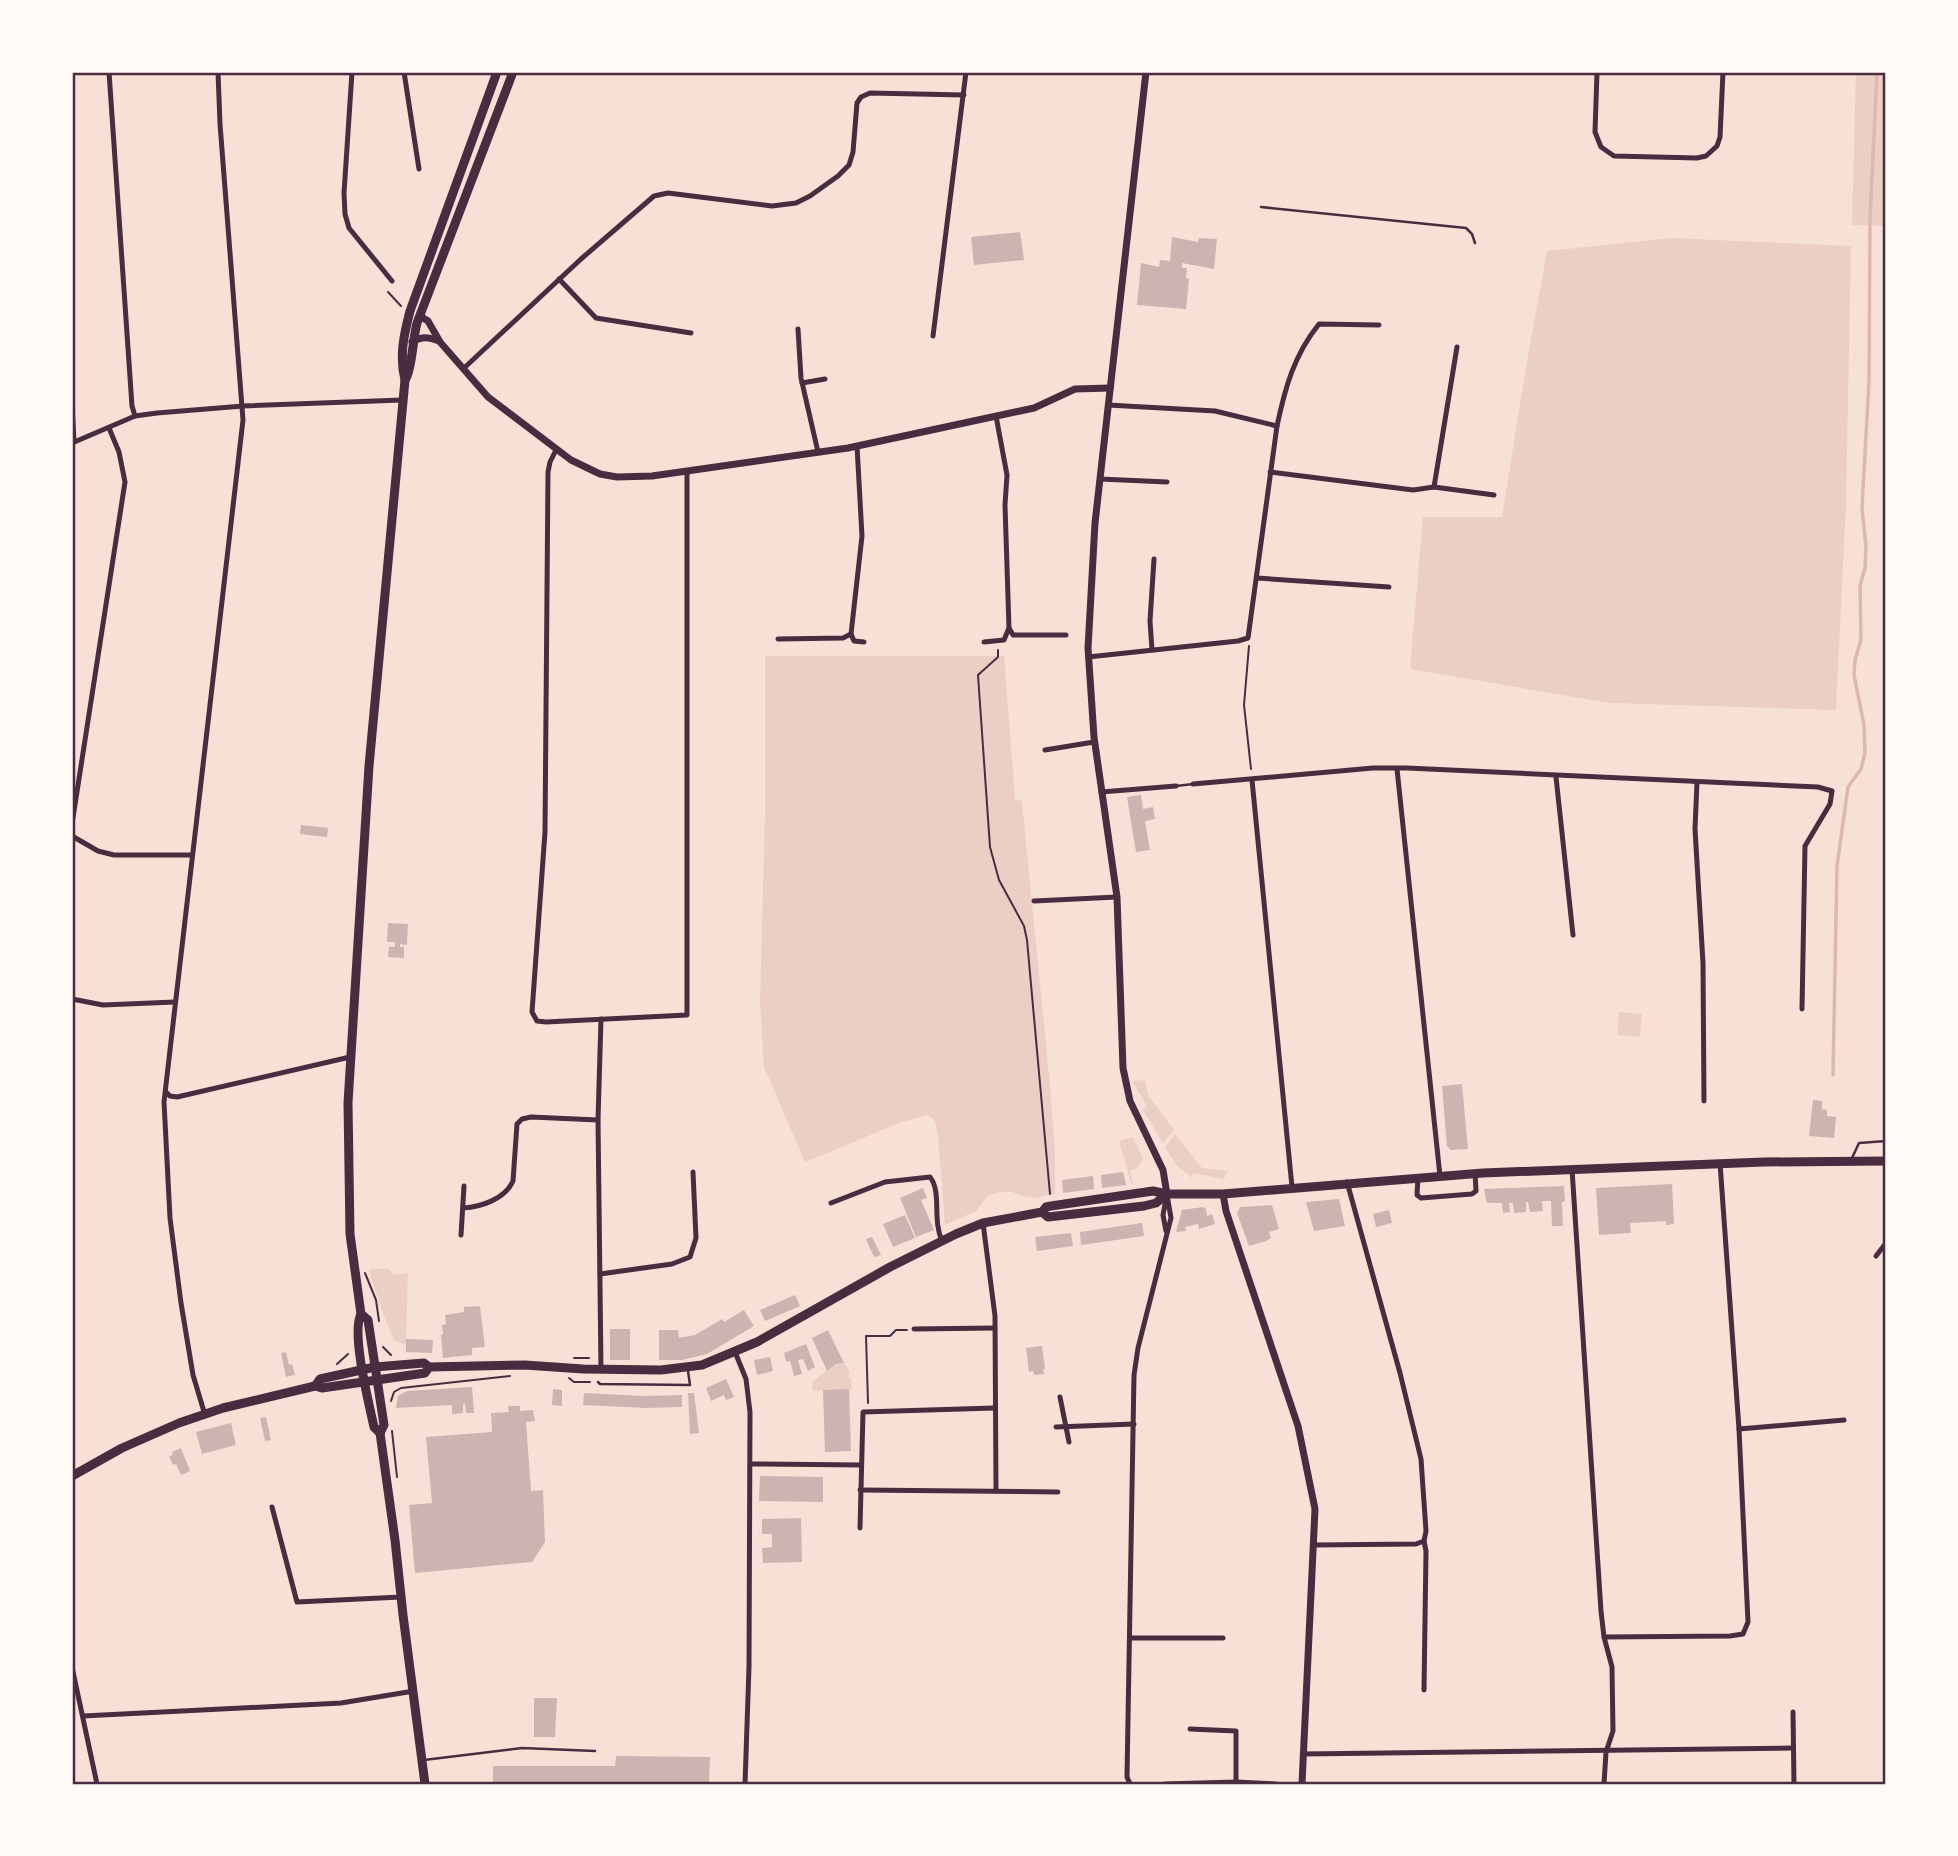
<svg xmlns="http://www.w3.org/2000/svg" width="1958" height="1856" viewBox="0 0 1958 1856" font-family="Inter,sans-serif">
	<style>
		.green { fill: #ebcfc5 }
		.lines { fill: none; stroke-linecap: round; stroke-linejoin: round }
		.stream { stroke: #dcb8b0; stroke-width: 3.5 }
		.building { fill: #ccb4b1 }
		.path { stroke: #4a2c40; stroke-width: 2 }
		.service { stroke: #4a2c40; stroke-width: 2.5 }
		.minor { stroke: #4a2c40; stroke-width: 5 }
		.tertiary { stroke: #4a2c40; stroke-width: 7 }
		.primary { stroke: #4a2c40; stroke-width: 9 }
		.neatline { fill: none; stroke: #4a2c40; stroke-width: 2.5 }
	</style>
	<rect width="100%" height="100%" fill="#f7e1d7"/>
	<g class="green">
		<polygon points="1856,72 1886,72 1886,226 1852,225"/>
		<polygon points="1671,238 1851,246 1846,504 1836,710 1609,703 1410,669 1423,517 1502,517 1526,367 1547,251"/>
		<polygon points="765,656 1004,656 1015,799 1022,801 1050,1086 1055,1152 1055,1194 1033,1198 1025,1197 1012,1192 999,1192 987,1197 976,1211 945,1225 938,1135 935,1121 928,1115 902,1122 805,1162 764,1067 760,1001 765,814"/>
		<polygon points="1619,1012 1642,1014 1640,1037 1617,1035"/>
		<polygon points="1145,1080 1148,1095 1174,1130 1163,1143 1143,1110 1147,1106 1132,1081"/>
		<polygon points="1175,1134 1202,1168 1228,1171 1224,1179 1193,1173 1192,1178 1176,1165 1165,1147"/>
		<polygon points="1133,1137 1143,1159 1136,1169 1130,1171 1133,1183 1132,1186 1119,1141"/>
		<path d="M388,1268L394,1275L408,1273L406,1345C404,1344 397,1342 396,1341C389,1336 373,1282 369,1270Z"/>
		<path d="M844,1363L850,1373L848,1377H851L852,1389L813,1391L812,1383C822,1374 831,1365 844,1363Z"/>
	</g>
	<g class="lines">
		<polyline class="stream" points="1833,1075 1837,866 1848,787 1861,769 1865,753 1864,725 1854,675 1855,660 1861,640 1860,586 1865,568 1866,546 1862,508 1869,381 1870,218 1877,72"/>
	</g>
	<g class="building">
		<polygon points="1020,232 1024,260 974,265 971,237"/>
		<polygon points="1172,237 1198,242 1199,238 1217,239 1214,269 1182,263 1182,268 1187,268 1186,278 1189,279 1186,309 1137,305 1141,263 1159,267 1160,260 1170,261"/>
		<polygon points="1141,795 1143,809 1153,807 1155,819 1145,821 1150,850 1136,852 1127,797"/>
		<polygon points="301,825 328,828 327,837 300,834"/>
		<polygon points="388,923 408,924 407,945 400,944 400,947 404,947 404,958 388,957 389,947 395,947 395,942 387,942"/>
		<polygon points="1462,1084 1468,1149 1451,1150 1447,1146 1442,1086"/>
		<polygon points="1813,1100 1822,1101 1822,1109 1827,1110 1827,1116 1836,1117 1834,1138 1809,1136"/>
		<polygon points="1123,1172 1126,1185 1102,1188 1101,1175"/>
		<polygon points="1093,1176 1094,1189 1063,1193 1062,1180"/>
		<polygon points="1672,1184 1674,1224 1666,1225 1666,1221 1630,1223 1631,1233 1599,1235 1596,1188"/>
		<polygon points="1564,1186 1565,1201 1562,1202 1563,1226 1552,1226 1551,1201 1542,1201 1543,1211 1530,1212 1528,1202 1526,1202 1526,1212 1514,1213 1513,1203 1509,1203 1510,1212 1503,1213 1502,1203 1487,1203 1484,1189"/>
		<polygon points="923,1188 927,1198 921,1200 934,1230 916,1237 900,1198"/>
		<polygon points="1339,1199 1345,1226 1314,1231 1306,1202"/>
		<polygon points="1272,1205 1279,1229 1269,1232 1271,1238 1266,1241 1249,1246 1237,1213 1240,1207"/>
		<polygon points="1203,1207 1206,1209 1207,1216 1212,1214 1215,1224 1199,1229 1198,1224 1185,1227 1186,1231 1176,1232 1182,1210"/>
		<polygon points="1389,1210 1392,1223 1376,1227 1373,1214"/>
		<polygon points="905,1215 915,1238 893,1247 883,1224"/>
		<polygon points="1142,1223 1144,1236 1081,1245 1080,1232"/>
		<polygon points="1071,1233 1073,1246 1037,1251 1035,1237"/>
		<polygon points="872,1237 881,1255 874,1257 866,1239"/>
		<polygon points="795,1295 800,1306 765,1321 760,1310"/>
		<polygon points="480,1306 485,1347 472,1348 472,1355 443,1358 441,1335 443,1334 442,1325 446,1324 445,1315 464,1312 464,1307"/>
		<polygon points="744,1310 754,1326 707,1354 682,1360 659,1360 659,1330 678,1330 679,1338 695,1335 722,1319 724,1322"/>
		<rect x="610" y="1329" width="20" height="31"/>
		<polygon points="828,1330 844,1363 836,1364 827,1371 812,1338"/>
		<polygon points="406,1339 433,1340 432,1353 406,1352"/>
		<polygon points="806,1344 815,1367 808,1371 803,1359 798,1360 802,1374 794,1376 790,1361 786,1362 784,1353"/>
		<polygon points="1042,1346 1045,1369 1043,1369 1044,1374 1034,1375 1033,1371 1029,1372 1026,1348"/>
		<polygon points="286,1352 289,1365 292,1364 295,1375 286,1377 281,1353"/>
		<polygon points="770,1357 773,1371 757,1375 754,1360"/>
		<polygon points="726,1379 734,1397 726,1400 724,1395 711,1401 706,1388"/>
		<polygon points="472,1387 474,1413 466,1413 465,1404 463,1404 463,1413 452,1414 452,1405 396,1408 398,1396 407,1391"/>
		<polygon points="553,1389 562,1390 562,1406 552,1405"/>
		<polygon points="849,1389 851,1451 825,1452 823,1390"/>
		<polygon points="584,1393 644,1396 682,1395 682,1407 646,1408 583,1405"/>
		<polygon points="688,1393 694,1393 699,1433 690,1434"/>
		<polygon points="508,1406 520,1406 520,1411 533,1410 535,1421 526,1422 531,1491 543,1490 545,1542 532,1562 415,1573 409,1505 432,1503 426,1437 492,1432 491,1413 509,1412"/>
		<polygon points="266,1417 271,1440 265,1441 260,1418"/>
		<polygon points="231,1423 236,1445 202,1454 196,1432"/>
		<polygon points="181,1448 190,1471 181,1475 176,1464 173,1465 169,1456 173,1455 172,1452"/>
		<polygon points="760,1476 823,1477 823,1502 759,1501"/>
		<polygon points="801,1518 802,1562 763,1563 762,1548 772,1547 772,1534 762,1534 762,1519"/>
		<polygon points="534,1698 557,1698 555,1737 534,1737"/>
		<polygon points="616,1756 710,1757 709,1784 493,1784 493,1766 615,1766"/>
	</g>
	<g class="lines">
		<g class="path">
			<polyline points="388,292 401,306"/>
			<polyline points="1249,646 1244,705 1251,769"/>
			<polyline points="998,650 998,657 978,675 990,847 999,880 1024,926 1027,940 1050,1194"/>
			<polyline points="365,1273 376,1300 379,1321"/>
			<polyline points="383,1347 391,1355"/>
			<polyline points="574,1358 589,1358"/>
			<polyline points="337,1364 348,1354"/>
			<polyline points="569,1378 574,1382 590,1382"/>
			<polyline points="391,1401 394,1392 401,1388 510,1376"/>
			<polyline points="868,1403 866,1336 890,1336 896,1330 907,1330"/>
			<polyline points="392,1431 397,1477"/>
		</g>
		<g class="service">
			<polyline points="1261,207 1466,228 1472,234 1475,243"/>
			<polyline points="1176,786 1193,784"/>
			<polyline points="1852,1158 1859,1143 1886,1141"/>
			<polyline points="598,1382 600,1384 690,1385 688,1371"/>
			<polyline points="424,1760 522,1748 595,1751"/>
		</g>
		<g class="minor">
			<polyline points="109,72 132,406 135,416"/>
			<polyline points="352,72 344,193 345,214 349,228 392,281"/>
			<polyline points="404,72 419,169"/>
			<polyline points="1597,72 1595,132 1601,147 1614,156 1697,158 1706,156 1717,146 1720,137 1723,72"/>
			<polyline points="559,279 596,318 691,333"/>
			<polyline points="798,329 801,378 818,452"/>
			<polyline points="933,336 966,72"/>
			<polyline points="463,369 581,259 654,196 668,193 772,206 796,203 810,196 838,176 849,165 853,152 857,103 861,97 870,93 964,95"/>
			<polyline points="802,383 825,379"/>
			<polyline points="72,403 74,442"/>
			<path d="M1277,426C1285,388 1294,355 1319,324L1379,325"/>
			<polyline points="72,443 135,416 157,413 243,406 402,400"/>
			<polyline points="857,446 862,536 851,634 854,641 864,642"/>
			<polyline points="556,450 550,462 548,472 545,832 532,1012 537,1021 546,1022 687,1015 687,471"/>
			<polyline points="1270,472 1413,490 1434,487 1494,495"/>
			<polyline points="1100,479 1167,482"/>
			<polyline points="1434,487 1457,347"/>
			<polyline points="1257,578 1389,587"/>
			<polyline points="1009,628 1013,635 1066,635"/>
			<polyline points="778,639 843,638 851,634"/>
			<polyline points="984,642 1004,640 1009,628 1005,505 1007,475 996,416"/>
			<polyline points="1152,650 1150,621 1154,559"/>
			<polyline points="1088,657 1238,641 1248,638 1277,426 1215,411 1108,405"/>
			<polyline points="1045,750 1094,742"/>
			<polyline points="1397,769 1440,1176"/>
			<polyline points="1556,777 1573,935"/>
			<polyline points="1252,780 1292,1187"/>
			<polyline points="1697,782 1695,829 1703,963 1704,1101"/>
			<polyline points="1193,784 1373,768 1407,768 1818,787 1832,791 1830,804 1805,846 1802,1009"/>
			<polyline points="1101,792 1176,786"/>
			<polyline points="72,824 125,482 119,452 109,428"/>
			<polyline points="72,836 98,851 114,855 192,855"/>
			<polyline points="1034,901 1117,897"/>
			<polyline points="72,999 103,1005 175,1002"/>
			<polyline points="166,1092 170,1096 177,1097 350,1057"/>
			<polyline points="1572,1169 1601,1611 1604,1637 1612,1667 1613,1731 1606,1752 1604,1784"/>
			<polyline points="1418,1177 1417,1195 1421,1198 1472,1194 1476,1191 1475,1173"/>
			<polyline points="1347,1182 1400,1373 1421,1459 1426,1531 1424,1541 1426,1551 1424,1690"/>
			<polyline points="1166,1199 1163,1215 1166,1231"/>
			<path d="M831,1203L885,1182L930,1177C942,1192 932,1219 942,1241"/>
			<path d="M463,1208C481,1207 505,1199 513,1181L517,1124L522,1119L531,1117L598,1120"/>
			<polyline points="983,1223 995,1316 996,1491"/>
			<polyline points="461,1235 464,1186"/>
			<polyline points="1876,1256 1886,1243"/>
			<polyline points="600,1274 672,1264 690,1257 696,1238 693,1172"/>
			<polyline points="914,1329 994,1328"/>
			<polyline points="735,1352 746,1379 750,1412 749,1667 745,1784"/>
			<polyline points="601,1369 598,1120 601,1019"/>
			<polyline points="1060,1397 1069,1442"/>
			<polyline points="205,1415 193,1375 181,1303 170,1218 164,1102 243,420 220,124 218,72"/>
			<polyline points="1056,1427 1134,1424"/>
			<polyline points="1739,1429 1844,1420"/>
			<polyline points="751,1464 861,1465"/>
			<polyline points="860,1490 1058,1492"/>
			<polyline points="272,1507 297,1602 401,1597"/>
			<polyline points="860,1528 863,1412 994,1408"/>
			<polyline points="1315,1545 1416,1544 1424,1541"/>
			<polyline points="1604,1637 1730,1636 1743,1634 1748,1622 1739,1429 1720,1163"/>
			<polyline points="1131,1638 1223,1638"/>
			<polyline points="72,1667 97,1784"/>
			<polyline points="1793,1712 1794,1784"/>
			<polyline points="83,1716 341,1703 414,1691"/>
			<polyline points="1190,1729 1236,1731 1236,1782"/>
			<polyline points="1303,1754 1792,1748"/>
			<polyline points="1130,1784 1127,1777 1134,1375 1138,1348 1171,1218 1167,1195"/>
			<polyline points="1165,1784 1236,1782 1276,1784"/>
		</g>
		<g class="tertiary">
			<polyline points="1146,72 1095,523 1088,648 1094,737 1117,897 1123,1068 1130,1101 1163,1170 1167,1194"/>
			<polyline points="420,316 428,321 440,342 488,397 571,460 600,474 617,477 652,476 848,448 1034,408 1075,389 1110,388"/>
			<path d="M412,342C422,336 429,337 439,341"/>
			<polyline points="1223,1194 1226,1211 1298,1426 1315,1509 1302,1784"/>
		</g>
		<g class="primary">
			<path d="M405,380C412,370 413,337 417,323L513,72"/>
			<polyline points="1042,1212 1048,1217 1144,1206 1156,1203 1167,1194"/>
			<polyline points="361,1314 368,1320 384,1425 380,1433"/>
			<polyline points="315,1386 320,1379 375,1367 424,1363 429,1367 525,1365 583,1369 661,1370 702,1365 757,1342 890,1267 956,1234 983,1223 1042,1212 1046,1207 1051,1206 1153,1191 1167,1194 1223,1194 1483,1173 1764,1162 1886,1161"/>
			<polyline points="72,1476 122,1448 179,1423 223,1408 315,1386 322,1388 425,1373 429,1367"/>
			<path d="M425,1784L403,1615L395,1540L380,1433L374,1427C369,1404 351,1333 361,1314L350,1234L348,1103L369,766L405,380C399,356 404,334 410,311L497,72"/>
		</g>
	</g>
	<rect width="1958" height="1856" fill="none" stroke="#fffaf5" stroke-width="147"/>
	<rect x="74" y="74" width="1810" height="1709" class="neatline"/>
</svg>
